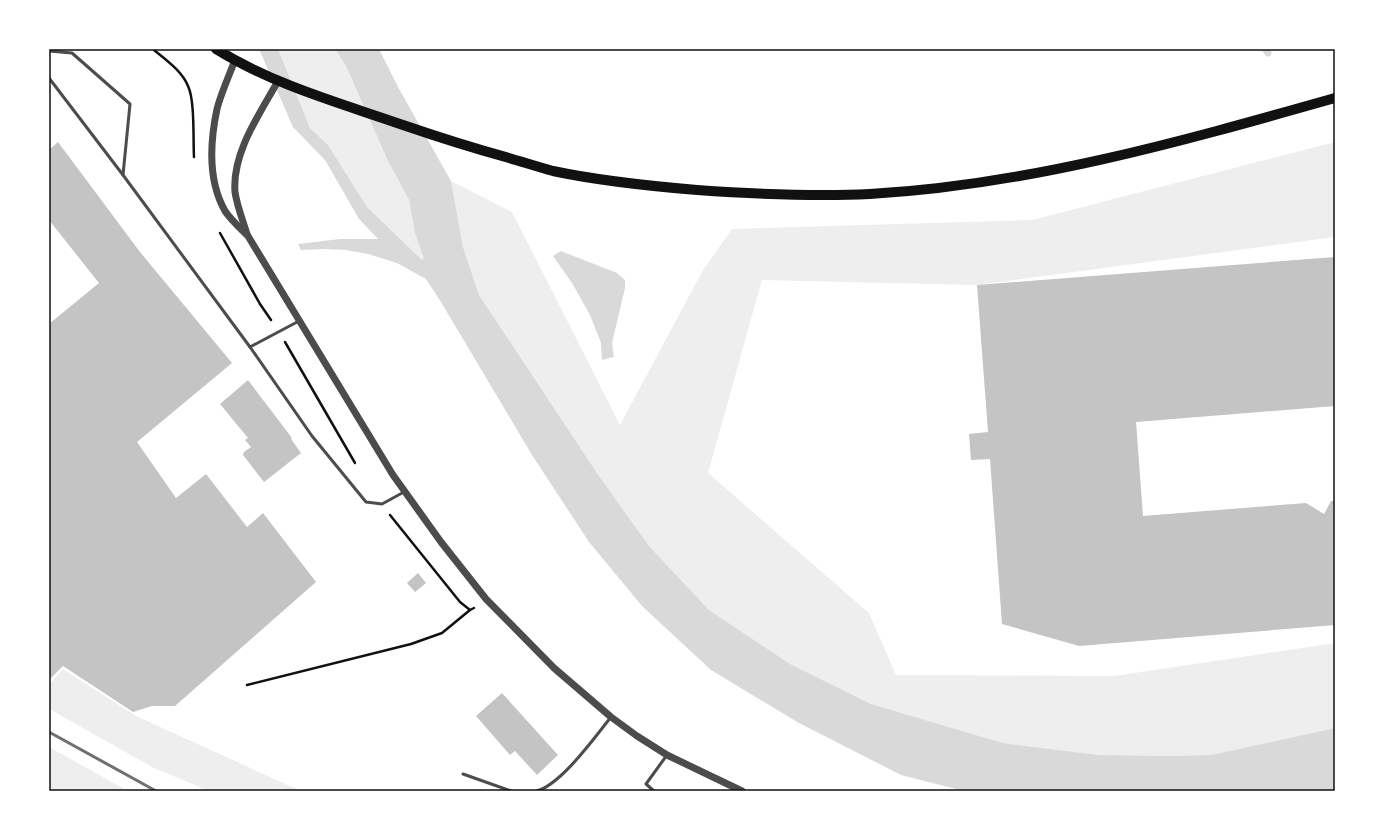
<svg xmlns="http://www.w3.org/2000/svg" width="1384" height="840" viewBox="0 0 1384 840" font-family="Barlow,sans-serif">
	<style>
		.green { fill: #eee }
		.water { fill: #d9d9d9 }
		.lines { fill: none; stroke-linecap: round; stroke-linejoin: round }
		.stream { stroke: #d9d9d9; stroke-width: 7 }
		.building { fill: #c4c4c4 }
		.path { stroke: #111; stroke-width: 2.5 }
		.service { stroke: #4c4c4c; stroke-width: 3 }
		.tertiary { stroke: #4c4c4c; stroke-width: 7 }
		.primary { stroke: #111; stroke-width: 10 }
		.rail { stroke: #707070; stroke-width: 3 }
		.neatline { fill: none; stroke: #111; stroke-width: 1.5 }
	</style>
	<rect width="100%" height="100%" fill="#fff"/>
	<g class="green">
		<polygon points="278,49 335,49 346,66 387,159 409,200 415,233 425,258 422,260 367,207 328,145 310,128"/>
		<polygon points="1335,142 1335,237 977,285 762,280 708,473 869,613 896,675 1114,676 1335,643 1335,728 1211,755 1171,756 1099,755 1003,743 871,704 790,664 709,610 649,546 599,476 479,295 463,247 451,181 512,212 620,425 703,270 732,229 1032,220"/>
		<polygon points="63,669 136,716 301,791 209,791 154,768 49,709 49,681 51,682"/>
		<polygon points="49,747 128,791 49,791"/>
	</g>
	<g class="water">
		<polygon points="259,49 278,49 310,128 328,145 367,207 422,260 424,258 415,233 409,200 387,159 346,66 335,49 379,49 398,87 451,181 463,247 479,295 599,476 649,546 709,610 790,664 871,704 1003,743 1099,755 1171,756 1211,755 1335,728 1335,791 964,791 901,775 799,723 711,670 642,606 589,542 532,455 441,302 426,279 397,263 368,254 346,250 325,249 301,250 298,244 340,239 378,239 359,219 325,160 293,127"/>
		<polygon points="561,251 617,273 625,280 625,288 612,343 614,357 602,360 601,343 590,315 572,283 553,256"/>
	</g>
	<g class="lines">
		<polyline class="stream" points="1265,49 1268,53"/>
	</g>
	<g class="building">
		<polygon points="58,142 140,252 232,363 137,442 176,498 206,474 247,527 263,513 316,582 175,706 152,706 133,712 63,666 51,678 49,676 49,324 99,283 49,220 49,150"/>
		<polygon points="1335,257 1335,406 1136,422 1143,516 1306,503 1324,514 1331,501 1335,501 1335,625 1079,646 1002,624 990,459 971,460 969,434 988,432 977,285"/>
		<polygon points="248,380 292,438 291,439 301,453 264,482 243,455 244,452 251,447 245,440 248,438 220,404"/>
		<polygon points="418,573 426,583 415,592 407,583"/>
		<polygon points="502,693 558,755 537,775 515,751 510,755 476,716"/>
	</g>
	<g class="lines">
		<g class="path">
			<path d="M154,49V50C166,60 182,71 188,86C195,100 193,140 194,157"/>
			<polyline points="220,233 260,304 271,320"/>
			<polyline points="285,342 355,463"/>
			<polyline points="390,515 460,602 470,610 474,608"/>
			<polyline points="247,685 411,644 442,633 470,610"/>
		</g>
		<g class="service">
			<polyline points="49,51 72,53 130,104 123,175"/>
			<polyline points="49,78 123,175 250,347 299,321"/>
			<polyline points="250,347 312,436 366,502 382,504 404,492"/>
			<polyline points="463,774 511,791"/>
			<path d="M536,791C560,786 595,737 611,717"/>
			<polyline points="654,791 646,784 667,755"/>
		</g>
		<g class="tertiary">
			<path d="M235,60C229,76 221,93 217,109C210,142 208,181 225,211C231,220 240,228 248,236L393,475L441,542L486,599L554,668L611,717L637,736L667,755L742,791"/>
			<path d="M247,234C243,221 237,206 235,192C232,153 259,115 278,81"/>
		</g>
		<path class="primary" d="M216,49C274,85 340,103 403,125C438,137 473,148 509,158C523,162 538,167 553,171C600,181 649,186 697,190C754,194 813,197 870,194C1029,185 1183,141 1335,98"/>
		<polyline class="rail" points="49,732 156,791"/>
	</g>
	<rect width="1384" height="840" fill="none" stroke="#ffffff" stroke-width="100"/>
	<rect x="50" y="50" width="1284" height="740" class="neatline"/>
</svg>
